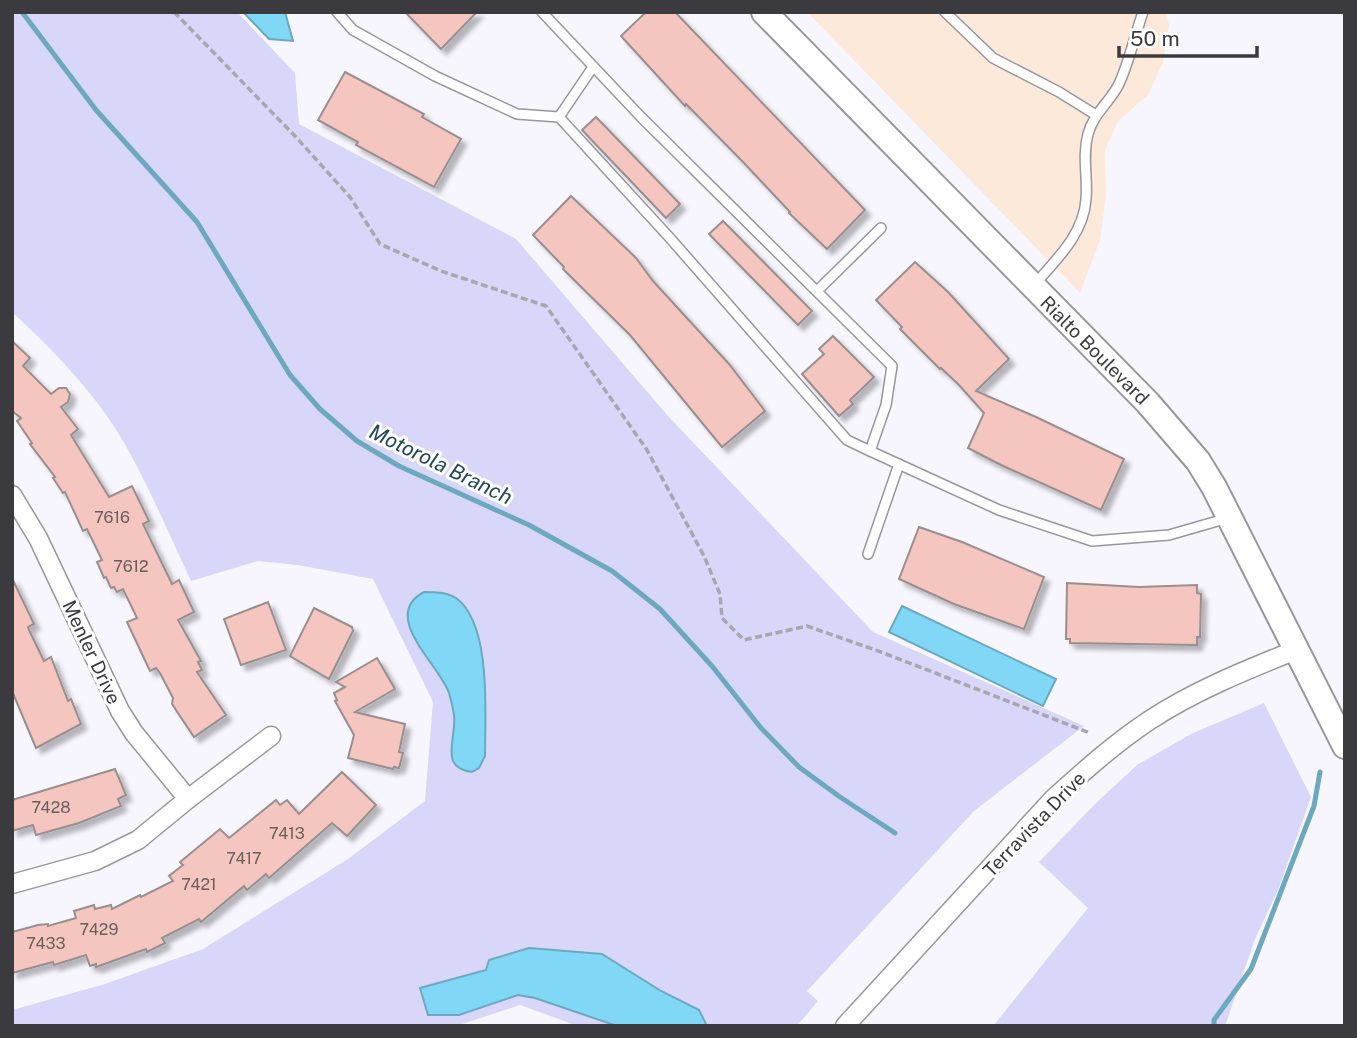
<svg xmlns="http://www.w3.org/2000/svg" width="1357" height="1038" viewBox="0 0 1357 1038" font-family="'Public Sans',sans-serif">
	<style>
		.commercial { fill: #fde9d9 }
		.green { fill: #d8d6f9 }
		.water { fill: #81d8f6; stroke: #6ca9bf; stroke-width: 2 }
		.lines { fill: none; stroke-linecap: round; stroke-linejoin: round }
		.stream { stroke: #6ca9bf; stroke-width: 5 }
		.building { fill: #f5c5bf; stroke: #988f8e; stroke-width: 2; filter: url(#shadow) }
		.lane-casing { stroke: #98979f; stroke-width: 12 }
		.street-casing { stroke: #98979f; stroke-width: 21 }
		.secondary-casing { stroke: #98979f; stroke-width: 28 }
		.path { stroke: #a8a7ae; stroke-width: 3.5; stroke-dasharray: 7 3.5; stroke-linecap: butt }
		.lane { stroke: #fff; stroke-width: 9 }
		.street { stroke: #fff; stroke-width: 18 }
		.secondary { stroke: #fff; stroke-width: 24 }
		.labels { text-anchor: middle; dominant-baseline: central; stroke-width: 6; stroke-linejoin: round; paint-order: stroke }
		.number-label { font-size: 16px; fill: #6a5e5f }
		.street-label { font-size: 19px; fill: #3b3b3f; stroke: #fff }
		.water-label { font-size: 21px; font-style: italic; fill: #224956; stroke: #fff }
	</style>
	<defs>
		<filter id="shadow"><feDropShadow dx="5.5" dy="5.5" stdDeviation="2" flood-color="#0004"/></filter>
	</defs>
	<rect width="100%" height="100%" fill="#f7f6fe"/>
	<polygon class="commercial" points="807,12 1166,12 1169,25 1163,62 1148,95 1118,121 1105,150 1106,196 1100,240 1080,293"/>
	<g class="green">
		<path d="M12,12H237L295,73L299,124L516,239L668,416L873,632L1084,726L974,811L807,991L818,1001L797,1026H578L520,1005L456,1026H12V1010L105,984L203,949L348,859L425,801L433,702L373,579L298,565L258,561L191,581C170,536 150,489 126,446C98,396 54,351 12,312Z"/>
		<polygon points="1264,703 1311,797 1278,890 1255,939 1225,1026 993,1026 1088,908 1039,862 1095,804 1137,765 1191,734"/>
	</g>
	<g class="water">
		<polygon points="243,12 285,12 293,41 269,39"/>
		<path d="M424,592C435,592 446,592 456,598C492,624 485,715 485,756L479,768L472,772C438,768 457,738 454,715C453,708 451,700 449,693C440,665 379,616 424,592Z"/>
		<polygon points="902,606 1056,679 1043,706 889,632"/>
		<polygon points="529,948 602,954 661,991 699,1010 707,1026 617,1026 535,998 518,995 459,1015 428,1015 420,988 486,970 489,960"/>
	</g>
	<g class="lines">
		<g class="stream">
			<polyline points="22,12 96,110 197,222 290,375 320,409 357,441 399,466 529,525 612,571 660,609 712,666 761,728 799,767 840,797 895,833"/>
			<polyline points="1214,1026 1214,1020 1251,969 1314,806 1320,772"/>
		</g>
	</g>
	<g class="building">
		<polygon points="405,12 477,12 441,49"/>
		<polygon points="646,12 675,12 865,210 827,249 789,213 790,212 744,163 686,104 685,106 621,36"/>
		<polygon points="345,72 424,114 422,117 461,139 434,187 356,145 358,142 318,120"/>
		<polygon points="596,117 680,204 666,218 582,130"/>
		<polygon points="571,196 636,258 653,281 729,364 765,411 722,447 630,335 563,269 564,267 533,235"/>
		<polygon points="723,221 812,311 798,325 709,234"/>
		<polygon points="915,262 948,292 1009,359 976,391 1036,417 1124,459 1101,510 1001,465 968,448 984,413 959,385 941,368 940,369 900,329 902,327 876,300"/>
		<polygon points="833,336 874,377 850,400 853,404 839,416 802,374 824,354 819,349"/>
		<polygon points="12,341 30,358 23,366 51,394 59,388 66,388 70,394 68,402 61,407 78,429 71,435 109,497 132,486 149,521 143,524 172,584 179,580 194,612 178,620 201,661 198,662 202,670 197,672 226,715 194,737 172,704 173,698 160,673 156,668 150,671 142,654 127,622 137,618 123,589 117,592 114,587 111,588 106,577 104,578 97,562 102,560 87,529 83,531 65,492 63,493 53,478 55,477 30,444 32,443 17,421 21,418 12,411"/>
		<polygon points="919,527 962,542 1044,577 1024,629 954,604 899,579"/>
		<polygon points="12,578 34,624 28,627 29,630 44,661 51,657 68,701 71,699 81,724 36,748 12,691"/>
		<polygon points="1067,583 1139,587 1197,585 1197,593 1201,594 1200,637 1197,637 1197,645 1070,643 1070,639 1066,639"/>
		<polygon points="268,602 286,650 241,665 224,619"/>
		<polygon points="314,608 352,627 353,631 329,679 290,656"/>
		<polygon points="377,658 395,689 355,712 405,724 399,752 403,753 399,768 394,767 393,769 348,758 354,735 335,701 337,700 334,693 345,687 336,682"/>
		<polygon points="115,769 126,795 118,799 121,806 79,823 36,835 33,825 12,831 12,800"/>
		<polygon points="342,772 376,805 347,836 332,823 269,878 266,874 247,890 244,886 201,922 199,919 162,938 165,943 147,952 146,949 96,967 96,964 90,966 86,955 54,965 53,962 12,973 12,932 38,925 48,924 48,926 76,918 74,911 94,905 95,909 111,905 112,909 140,895 141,897 173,881 169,876 183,865 180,862 220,829 229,838 276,800 280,805 287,800 299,814"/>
	</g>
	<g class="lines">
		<g class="lane-casing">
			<g id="lane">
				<polyline points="337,12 353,30 435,76 517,114 559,117 593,67"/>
				<polyline points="542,12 641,117 892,366 886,405 870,451 999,510 1092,541 1169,535 1228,518"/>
				<polyline points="945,12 993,58 1059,92 1096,115"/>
				<polyline points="559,117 669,237 847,440 870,451"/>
				<path d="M1034,285C1056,260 1084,234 1086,199C1088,177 1082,156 1088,134C1093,114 1110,102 1119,84C1129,62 1135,35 1143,12"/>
				<polyline points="817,291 881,228"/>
				<polyline points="868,554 899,464"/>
			</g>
		</g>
		<g class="street-casing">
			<g id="street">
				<polyline points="12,495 38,538 120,711 134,733 188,799"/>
				<polyline points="12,884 95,861 138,840 188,799 271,736"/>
				<path d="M845,1026L1053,799C1084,771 1115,743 1150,720C1194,691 1246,670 1296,650"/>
			</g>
		</g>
		<g class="secondary-casing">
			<polyline id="secondary" points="764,12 1148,403 1198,461 1214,487 1345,746"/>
		</g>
		<polyline class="path" points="174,12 295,136 350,197 380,244 441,271 546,306 647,450 704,556 720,594 722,618 744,640 807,626 881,652 1090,733"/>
		<use href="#lane" class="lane"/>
		<use href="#street" class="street"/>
		<use href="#secondary" class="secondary"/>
	</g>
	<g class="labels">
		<g class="number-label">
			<text x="112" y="517">7616</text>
			<text x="131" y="566">7612</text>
			<text x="51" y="807">7428</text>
			<text x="287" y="833">7413</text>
			<text x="244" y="858">7417</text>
			<text x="199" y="884">7421</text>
			<text x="99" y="929">7429</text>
			<text x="46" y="943">7433</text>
		</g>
		<g class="street-label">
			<text transform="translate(1095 350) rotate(45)">Rialto Boulevard</text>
			<text transform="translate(92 652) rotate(65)">Menler Drive</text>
			<text transform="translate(1034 824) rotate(-46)">Terravista Drive</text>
		</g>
		<g class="water-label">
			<text transform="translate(441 464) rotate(26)">Motorola Branch</text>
		</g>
	</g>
	<rect width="1357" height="1038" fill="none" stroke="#3b3b3f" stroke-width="28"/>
	<path d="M1119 46v10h138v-10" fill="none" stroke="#3b3b3f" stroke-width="3.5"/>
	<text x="1130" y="46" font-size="21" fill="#3b3b3f" stroke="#ffffff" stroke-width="5" paint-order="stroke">50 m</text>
</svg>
